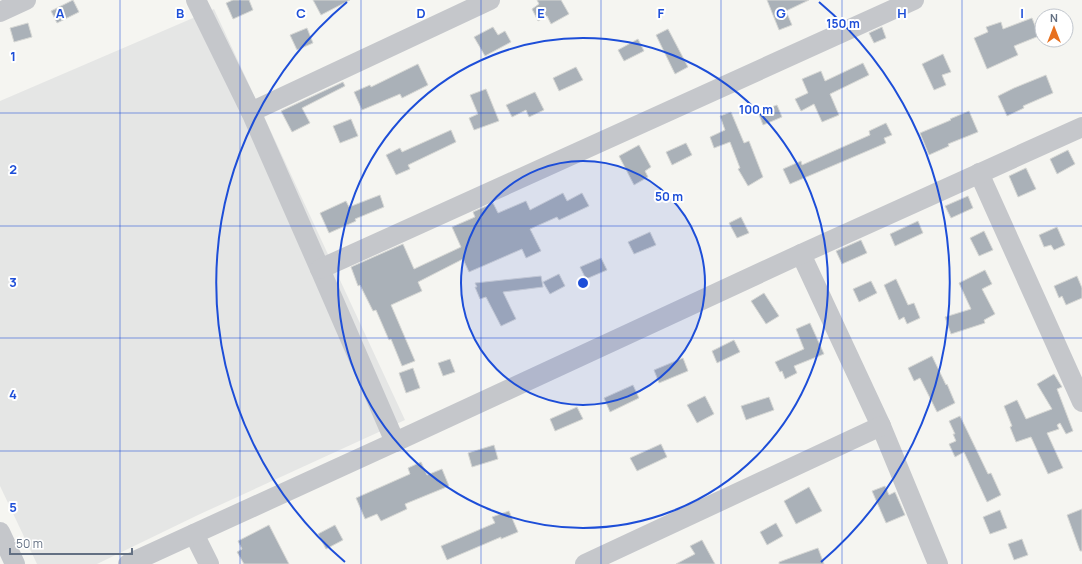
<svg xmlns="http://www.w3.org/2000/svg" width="1082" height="564" viewBox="0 0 1082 564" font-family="Manrope,sans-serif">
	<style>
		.built { fill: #e5e6e5 }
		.building { fill: #aab1b8; stroke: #d6d7d4 }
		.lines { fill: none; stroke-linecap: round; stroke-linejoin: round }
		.street { stroke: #c5c7cb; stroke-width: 20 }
		.grid { fill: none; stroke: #1d4ed8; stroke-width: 1; stroke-opacity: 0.55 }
		.ring { fill: none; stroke: #1d4ed8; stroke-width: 2 }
		.grid-label { font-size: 13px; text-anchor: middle; font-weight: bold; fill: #1d4ed8; stroke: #fff; stroke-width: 4; stroke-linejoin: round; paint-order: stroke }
		.centre { fill: #1d4ed8; stroke: #fff; stroke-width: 2 }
		.ring-label { font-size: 12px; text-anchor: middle; font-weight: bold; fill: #1d4ed8; stroke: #fff; stroke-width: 4; stroke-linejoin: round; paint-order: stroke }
	</style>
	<rect width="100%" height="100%" fill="#f5f5f1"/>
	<polygon class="built" points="214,9 405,420 198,515 97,564 37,564 0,486 0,101"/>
	<g class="building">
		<polygon points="73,0 79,12 57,23 51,11"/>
		<polygon points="233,0 249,0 253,10 233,19 226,3"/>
		<polygon points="313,0 350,0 321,15"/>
		<polygon points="537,0 561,0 569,14 551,24 547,16 538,21 532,9 539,4"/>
		<polygon points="767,0 809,0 786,11 792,25 779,30"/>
		<polygon points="1032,18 1039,36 1014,46 1018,55 987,69 974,38 988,32 986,27 1001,22 1003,29"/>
		<polygon points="28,23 32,37 14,42 10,28"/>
		<polygon points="493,27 498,35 505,31 511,42 485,56 474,37"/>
		<polygon points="882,27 886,38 874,43 869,33"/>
		<polygon points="307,28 313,43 297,50 290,35"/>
		<polygon points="668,29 688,67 675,74 656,35"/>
		<polygon points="638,39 644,51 624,61 618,50"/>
		<polygon points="943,54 951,72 942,75 946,85 934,90 922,64"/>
		<polygon points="863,63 869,75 830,94 839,115 822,122 814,104 801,111 795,99 808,93 802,79 821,71 825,81"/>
		<polygon points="418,64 428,85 402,98 400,94 362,110 354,92 370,85 371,87"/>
		<polygon points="576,67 583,80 559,91 553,78"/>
		<polygon points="1046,75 1053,93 1023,106 1024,108 1007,116 998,96 1014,88"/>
		<polygon points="343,82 345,86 302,108 310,123 292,132 281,111"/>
		<polygon points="486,89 499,121 474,130 469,118 478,114 470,95"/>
		<polygon points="535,92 544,110 529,117 526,110 512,117 506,105"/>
		<polygon points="777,105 782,117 763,125 758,112"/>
		<polygon points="969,111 978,132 948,144 949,146 929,155 920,133 951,120 950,119"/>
		<polygon points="731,112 744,143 749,141 763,177 748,186 738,169 740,168 730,142 714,148 710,137 725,130 720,116"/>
		<polygon points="351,119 358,136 340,143 333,126"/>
		<polygon points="886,123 892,135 884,138 886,143 790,184 783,169 801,161 802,165 870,135 869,131"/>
		<polygon points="451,130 456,142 408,165 410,169 396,175 386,155 400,148 402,152"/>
		<polygon points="686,143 692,155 672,165 666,152"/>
		<polygon points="639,145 651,167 645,171 648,177 634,185 619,156"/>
		<polygon points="1068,150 1075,164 1057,174 1050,159"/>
		<polygon points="1026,168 1036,189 1018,197 1009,176"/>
		<polygon points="563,193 567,201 582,193 589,206 559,220 557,217 530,229 541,251 526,258 522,249 469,272 463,259 418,282 422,291 391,305 415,361 402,366 391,339 389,340 376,310 373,311 360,285 358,286 351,267 403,244 414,269 461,247 452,227 475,217 473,212 493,203 498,213 526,201 530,210"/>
		<polygon points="380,195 384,207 355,219 356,221 329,233 320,213 346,201 349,207"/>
		<polygon points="968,196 973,208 951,218 945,206"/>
		<polygon points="741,217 749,233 737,238 729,223"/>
		<polygon points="918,221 923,233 895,246 890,234"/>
		<polygon points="1057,227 1065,245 1054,250 1051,245 1044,247 1039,235"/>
		<polygon points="984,231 993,250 979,256 970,238"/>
		<polygon points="650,232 656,245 634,254 628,242"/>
		<polygon points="861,240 867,253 842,264 836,251"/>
		<polygon points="601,258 607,270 586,279 580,267"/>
		<polygon points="985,270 992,284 982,289 995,314 984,320 985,323 951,334 945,317 971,309 959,283"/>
		<polygon points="559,274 565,286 550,294 543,282"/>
		<polygon points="541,276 543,287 503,292 516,319 501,326 486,297 480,299 475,287 477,287 475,283"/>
		<polygon points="1077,276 1082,288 1082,298 1066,305 1062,296 1059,298 1054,286"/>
		<polygon points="896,279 908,305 914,303 920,318 907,324 904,317 899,320 884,285"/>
		<polygon points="871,281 877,293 859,302 853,289"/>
		<polygon points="764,293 779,316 766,324 751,301"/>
		<polygon points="810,323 824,354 794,366 797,373 785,379 782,371 780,372 775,362 804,349 796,329"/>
		<polygon points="734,340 740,352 717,363 712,351"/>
		<polygon points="932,356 946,385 947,384 955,403 937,412 920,378 914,381 908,368"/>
		<polygon points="683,358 688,371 659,383 654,370"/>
		<polygon points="450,359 455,372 443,376 438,363"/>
		<polygon points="413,368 420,388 406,393 399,373"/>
		<polygon points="1054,374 1062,387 1057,389 1073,431 1066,434 1060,423 1057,425 1059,429 1047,433 1063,468 1048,474 1031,437 1016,442 1010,427 1012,426 1004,406 1017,400 1026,419 1052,409 1037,384"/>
		<polygon points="633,385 639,398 610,412 604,398"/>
		<polygon points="705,396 714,414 697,423 687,405"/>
		<polygon points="769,397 774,410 746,420 741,406"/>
		<polygon points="577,407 583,419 555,431 550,419"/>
		<polygon points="960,416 988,474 991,473 1001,495 987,502 964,452 955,457 949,444 956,441 953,434 955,434 949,421"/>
		<polygon points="661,444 667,457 637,471 630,458"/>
		<polygon points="494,445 498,459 472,467 468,453"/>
		<polygon points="421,462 427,475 442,469 449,486 405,504 407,509 381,521 377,514 365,519 356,498 410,474 408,468"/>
		<polygon points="885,486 889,495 895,492 905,515 886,523 872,491"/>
		<polygon points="809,487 822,511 796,524 784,501"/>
		<polygon points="1082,509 1082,551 1080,551 1067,515"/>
		<polygon points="1000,510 1007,528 990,534 983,517"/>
		<polygon points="509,511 518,532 501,539 501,537 447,560 441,546 495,523 492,517"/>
		<polygon points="776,523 783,536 767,545 760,532"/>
		<polygon points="269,525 289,564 244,564 237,552 242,549 238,541"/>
		<polygon points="335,525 343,540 326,549 318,534"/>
		<polygon points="1022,539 1028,555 1014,560 1008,544"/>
		<polygon points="702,540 715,564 676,564 695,554 690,546"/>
		<polygon points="818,548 824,564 779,564 779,562"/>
	</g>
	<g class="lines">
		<g class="street">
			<polyline points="196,0 251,112 320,269 395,442"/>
			<polyline points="0,12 26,0"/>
			<polyline points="251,112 490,0"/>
			<polyline points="979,173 1082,402"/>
			<polyline points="801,254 881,426 938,564"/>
			<polyline points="320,269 914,0"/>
			<polyline points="0,532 15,564"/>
			<polyline points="194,534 209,564"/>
			<polyline points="128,564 395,442 801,254 1082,127"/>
			<polyline points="585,564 881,426"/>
		</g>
	</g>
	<path class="grid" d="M120,0V564M240,0V564M361,0V564M481,0V564M601,0V564M721,0V564M842,0V564M962,0V564M0,113H1082M0,226H1082M0,338H1082M0,451H1082"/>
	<circle cx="583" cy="283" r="122" fill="#1d4ed8" fill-opacity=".12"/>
	<g class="ring">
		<circle cx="583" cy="283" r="122"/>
		<circle cx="583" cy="283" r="245"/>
		<path d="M345 562A367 367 0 0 1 347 2M819 2A367 367 0 0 1 821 562"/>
	</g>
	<g class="grid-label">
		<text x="60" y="18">A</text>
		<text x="180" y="18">B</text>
		<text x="301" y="18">C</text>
		<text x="421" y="18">D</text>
		<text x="541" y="18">E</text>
		<text x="661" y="18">F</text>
		<text x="781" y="18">G</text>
		<text x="902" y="18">H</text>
		<text x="1022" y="18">I</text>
		<text x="13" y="61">1</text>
		<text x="13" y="174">2</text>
		<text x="13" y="287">3</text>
		<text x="13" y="399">4</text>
		<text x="13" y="512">5</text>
	</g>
	<circle cx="583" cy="283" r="6" class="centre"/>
	<g class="ring-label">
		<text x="843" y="28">150 m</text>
		<text x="756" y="114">100 m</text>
		<text x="669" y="201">50 m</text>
	</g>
	<g transform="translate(1054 28)"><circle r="19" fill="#ffffff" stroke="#c1c6cd"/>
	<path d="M0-3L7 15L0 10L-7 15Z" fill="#e7701f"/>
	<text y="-6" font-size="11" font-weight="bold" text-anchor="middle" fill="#637083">N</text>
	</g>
	<path d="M10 548v6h122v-6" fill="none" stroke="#637083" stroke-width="2"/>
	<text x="16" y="548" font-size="12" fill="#637083" stroke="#ffffff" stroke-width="3" paint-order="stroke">50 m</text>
</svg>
